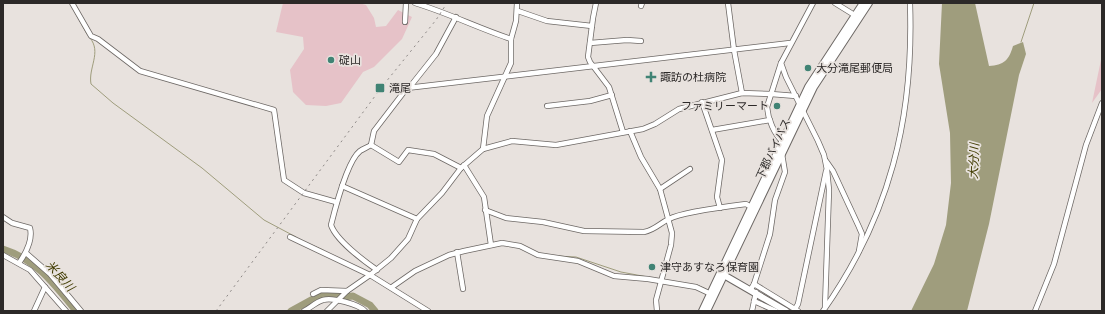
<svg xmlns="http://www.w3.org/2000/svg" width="1105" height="314" viewBox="0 0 1105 314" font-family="'DM Sans','Noto Sans JP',sans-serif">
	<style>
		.green { fill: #e6c2c8 }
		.water { fill: #9f9d7d }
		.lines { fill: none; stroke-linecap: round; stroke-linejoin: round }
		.stream { stroke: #9f9d7d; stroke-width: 1 }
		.river { stroke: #9f9d7d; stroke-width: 7 }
		.minor-casing { stroke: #6d6865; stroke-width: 6 }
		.tertiary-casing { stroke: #6d6865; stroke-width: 8 }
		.minor { stroke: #fff; stroke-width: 4.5 }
		.tertiary { stroke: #fff; stroke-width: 6 }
		.rail { stroke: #8d8886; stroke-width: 1; stroke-dasharray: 2 4; stroke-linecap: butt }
		.poi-dot { fill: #408374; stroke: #e8e2de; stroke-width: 1.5 }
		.labels { text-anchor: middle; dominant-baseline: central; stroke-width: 3.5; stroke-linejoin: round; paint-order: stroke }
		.poi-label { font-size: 11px; fill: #2c2928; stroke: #e8e2de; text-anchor: start }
		.street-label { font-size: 11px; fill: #2c2928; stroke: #e8e2de }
		.water-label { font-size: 12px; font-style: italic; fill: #403b00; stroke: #e8e2de }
	</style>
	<rect width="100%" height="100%" fill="#e8e2de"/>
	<g class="green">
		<polygon points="283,3 359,3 366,5 374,18 376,27 386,26 398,10 412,17 402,39 374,67 363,72 341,103 326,106 306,105 293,92 290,70 304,49 303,37 276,32"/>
		<polygon points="1102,55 1102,89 1092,103"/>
	</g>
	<path class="water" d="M942,3H975L989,66C1004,65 1009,60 1013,46L1023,42L1026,54L1019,75L989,224L967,311H911L934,264L946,225L951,183L950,133L939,64Z"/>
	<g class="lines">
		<g class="stream">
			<polyline points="71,5 87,34"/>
			<path d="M90,38C102,52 88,68 91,84L113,103L202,168L264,220L296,237"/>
			<polyline points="1021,42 1034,3"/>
			<polyline points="307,243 323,250"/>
			<polyline points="557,256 576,257 621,272 653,278"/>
			<polyline points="697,285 706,289"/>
		</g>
		<g class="river">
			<path d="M3,249C36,259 55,285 76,311"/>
			<polyline points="291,311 322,294 334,295 343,297 353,296 370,305 375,311"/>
		</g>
		<g class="minor-casing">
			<g id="minor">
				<polyline points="72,3 91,36 98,39 140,71 274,110 284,180 304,193 336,202"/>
				<path d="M415,3C448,13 478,28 511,39"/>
				<polyline points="596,3 593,18 588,57 590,62 609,87 623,132"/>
				<polyline points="728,3 734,50 742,93"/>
				<polyline points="813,3 781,63 786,77 818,141 824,155 827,170 829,190 825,307"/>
				<polyline points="835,3 856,16"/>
				<polyline points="641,6 642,3"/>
				<polyline points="518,11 547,21 592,26"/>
				<polyline points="405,22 406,3"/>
				<polyline points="590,43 627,40 641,41"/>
				<path d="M781,63L767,107C768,119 774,134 783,142"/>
				<polyline points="409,88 436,54 456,17"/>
				<polyline points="702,102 722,160 717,197 720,208"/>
				<polyline points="547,106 590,101 612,95"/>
				<polyline points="712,130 770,120"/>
				<polyline points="630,131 641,157 660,189 672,233 671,245 656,300 657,311"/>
				<polyline points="371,145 399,162 408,150 434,154 461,168"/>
				<polyline points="483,149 487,116 511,63 511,39 516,21 517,3"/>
				<polyline points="826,161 833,171 859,227 862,234 859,251"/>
				<polyline points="464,165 484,197 491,245"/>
				<polyline points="342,186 417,219"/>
				<polyline points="660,189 690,169"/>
				<path d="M485,210L506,218L543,222L584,231L644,232C655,230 660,223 669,219C682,212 730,206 746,204L753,208"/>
				<path d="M3,217L12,223L30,228C33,240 26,253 19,263"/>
				<polyline points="290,237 370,275 428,311"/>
				<polyline points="457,252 463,289"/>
				<polyline points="26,253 50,274 81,311"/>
				<polyline points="3,255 30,270 66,311"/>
				<path d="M377,270C364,261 336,240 331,225C335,209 347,161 360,151C363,149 368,147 371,145L374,131L407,88L790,43"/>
				<polyline points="754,284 770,234 775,200 785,172 782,154"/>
				<polyline points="392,287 415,271 449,255 464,251 502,243 520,246 538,255 578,261 614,276 648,279 696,287 713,295"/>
				<polyline points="751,289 754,284 798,311"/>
				<polyline points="313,294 321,290 347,291"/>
				<polyline points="754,301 776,311"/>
				<polyline points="795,309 798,304 826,171"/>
				<polyline points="34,311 45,287"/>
				<path d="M304,311C310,308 316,302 323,300C332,297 358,304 365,311"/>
				<polyline points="327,311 347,291 370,275 391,258 408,239 417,219 442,193 461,168 483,149 512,141 556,145 643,129 655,124 679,109 742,93 771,94 796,96"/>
				<polyline points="752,311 756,292"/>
				<path d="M823,311C890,216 914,118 910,3"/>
				<polyline points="1035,311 1054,264 1086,145 1102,103"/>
			</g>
		</g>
		<g class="tertiary-casing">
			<g id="tertiary">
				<polyline points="722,274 786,311"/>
				<polyline points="702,311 808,87 863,3"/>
				<polyline points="707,311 814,87 869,3"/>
			</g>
		</g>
		<use href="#minor" class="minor"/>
		<use href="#tertiary" class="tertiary"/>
		<polyline class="rail" points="216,311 381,88 436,20 447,3"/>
	</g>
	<g class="poi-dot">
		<circle cx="331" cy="60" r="4"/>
		<circle cx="808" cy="68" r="4"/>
		<path d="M649 71h4v4h4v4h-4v4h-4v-4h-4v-4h4z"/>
		<rect x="375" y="83" width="10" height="10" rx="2"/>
		<circle cx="777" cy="106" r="4"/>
		<circle cx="652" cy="267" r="4"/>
	</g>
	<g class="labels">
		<g class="poi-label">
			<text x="339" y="60">碇山</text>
			<text x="816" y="68">大分滝尾郵便局</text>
			<text x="660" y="77">諏訪の杜病院</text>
			<text x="389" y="88">滝尾</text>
			<text x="769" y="106" text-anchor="end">ファミリーマート</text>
			<text x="660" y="267">津守あすなろ保育園</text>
		</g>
		<g class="street-label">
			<text transform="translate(773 149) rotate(-65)">下郡バイパス</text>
		</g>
		<g class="water-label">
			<text transform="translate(974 161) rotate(-88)">大分川</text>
			<text transform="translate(60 276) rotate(48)">米良川</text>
		</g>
	</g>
	<rect width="1105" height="314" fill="none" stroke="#2c2928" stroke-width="8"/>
</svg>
